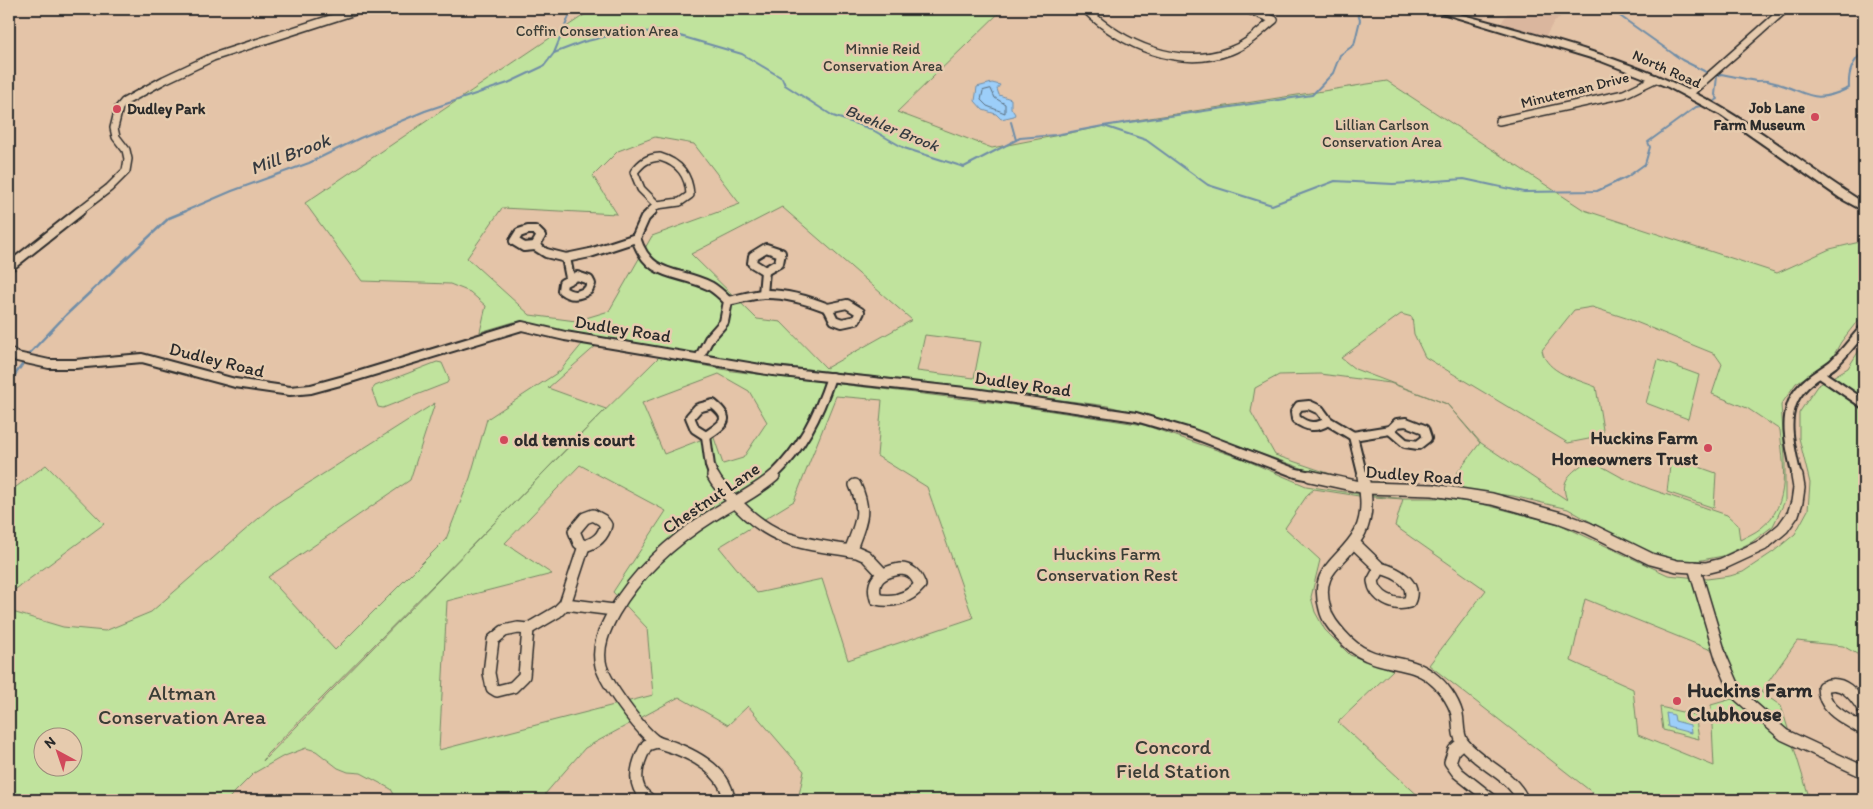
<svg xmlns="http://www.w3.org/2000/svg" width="1873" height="809" viewBox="0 0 1873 809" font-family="Itim,sans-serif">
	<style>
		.built { fill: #dab69e }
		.green { fill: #c0e39d; stroke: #768764; fill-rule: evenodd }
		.water { fill: #9ccef9; stroke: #6f8da7 }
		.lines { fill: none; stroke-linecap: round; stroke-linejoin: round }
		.shore { stroke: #586c7d; stroke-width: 1 }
		.stream-far1 { stroke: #6f8da7; stroke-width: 2 }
		.stream { stroke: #6f8da7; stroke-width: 2.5 }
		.street-far2-casing { stroke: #2b2b2b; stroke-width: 10 }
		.street-far1-casing { stroke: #2b2b2b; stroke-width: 12 }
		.street-casing { stroke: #2b2b2b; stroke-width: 14 }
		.secondary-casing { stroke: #2b2b2b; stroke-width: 4 }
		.street-far2 { stroke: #e6cbae; stroke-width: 7 }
		.street-far1 { stroke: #e6cbae; stroke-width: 8 }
		.street { stroke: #e6cbae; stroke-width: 11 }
		.secondary { fill: #e6cbae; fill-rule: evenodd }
		.poi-dot { fill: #d1495b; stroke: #e6cbae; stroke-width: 2 }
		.labels { text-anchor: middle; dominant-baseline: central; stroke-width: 5; stroke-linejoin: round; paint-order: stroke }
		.far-park-label { font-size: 15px; fill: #3a3d36; stroke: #e6cbae }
		.far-street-label { font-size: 15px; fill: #2b2b2b; stroke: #e6cbae }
		.far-poi-label { font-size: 15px; font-weight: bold; fill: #2b2b2b; stroke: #e6cbae; text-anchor: end }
		.far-water-label { font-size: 16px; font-style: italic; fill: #363b40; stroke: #e6cbae }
		.street-label { font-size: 18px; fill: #2b2b2b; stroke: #e6cbae }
		.poi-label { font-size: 18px; font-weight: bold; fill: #2b2b2b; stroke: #e6cbae; text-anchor: end }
		.park-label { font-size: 18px; fill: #3a3d36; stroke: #e6cbae }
		.water-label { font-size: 19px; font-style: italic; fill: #363b40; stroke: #e6cbae }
		.near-poi-label { font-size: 21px; font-weight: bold; fill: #2b2b2b; stroke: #e6cbae; text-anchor: start }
		.near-park-label { font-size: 21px; fill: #3a3d36; stroke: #e6cbae }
	</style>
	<rect width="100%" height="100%" fill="#e4c4a8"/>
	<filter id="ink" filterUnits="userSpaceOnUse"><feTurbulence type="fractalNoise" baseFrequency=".02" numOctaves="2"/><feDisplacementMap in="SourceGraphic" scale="10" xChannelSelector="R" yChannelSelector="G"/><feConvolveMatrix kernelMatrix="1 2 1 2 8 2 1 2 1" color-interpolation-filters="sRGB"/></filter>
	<g filter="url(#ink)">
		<polygon class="built" points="1510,9 1575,9 1568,11 1553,23 1545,38 1500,25"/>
		<g class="green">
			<path d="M593,9H1003L897,112L992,148L1137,120L1387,81L1584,210L1777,273L1830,249L1864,241V318L1855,324L1841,342L1831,360L1819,369L1796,383L1781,405L1785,458V501L1773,526L1752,542L1723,556L1691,562L1665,558L1633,546L1568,509L1513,496L1454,489L1373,485L1335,480L1169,421L1108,406L938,384L745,362L514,322L480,332L486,306L470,292L450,284L362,281L305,203ZM655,137L694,144L740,204L652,236L609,311L576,321L530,315L467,258L502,208L617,214L593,176L618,151ZM782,207L912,320L826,368L781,322L757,319L691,254ZM1592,307L1626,318L1715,354L1722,364L1712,394L1747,408L1780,430C1783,464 1792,504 1761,528C1755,533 1747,536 1740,540L1738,525L1727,515L1650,489L1621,477L1594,462L1587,461C1571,473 1559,480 1567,500L1481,443L1447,404L1355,369L1341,358L1401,314L1412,317L1414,334L1425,357L1568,443L1604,436L1596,387C1577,379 1546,373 1542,350L1574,310ZM925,335L981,342L974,378L917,371ZM1320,374L1390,383L1447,404L1480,443L1447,486L1348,480L1275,455L1251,412L1255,388L1279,375Z"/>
			<path d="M583,343L597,345L548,388L606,409L267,754L263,761L576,439L659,357L732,371L1006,404L1144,425L1243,459L1306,486L1364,495L1398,498H1440L1482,504L1559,524L1668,575L1707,579L1730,576L1743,572L1773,552L1795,534L1808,510L1810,483L1799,438V413L1817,386L1848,368L1860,349L1864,347V658L1843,646L1797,641L1761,692L1781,706L1810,800H1602L1429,665L1486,590L1395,526L1403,499L1359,496L1314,489L1308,494L1285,528L1320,560L1311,597L1315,612L1325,630L1350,655L1393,670L1338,722L1423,800H798L804,771L748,706L728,725L679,697L585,748L545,794L553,800H397L391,789L361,773L348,772L338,768L316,751L306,748L282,757L254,773L227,800H9V611L63,627L105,631L151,612L274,505L435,403L410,480L268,577L335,650L446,539L470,478L487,419L560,371ZM719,374L749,391L767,422L743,458L723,464L713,435L664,454L642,403ZM836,396L882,400L877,456L927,487L973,618L848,660L822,579L757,593L719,547L794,501ZM580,465L666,511L613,592L647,628L653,695L439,750L447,601L552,574L505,543ZM1585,599L1716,652L1735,698L1711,705L1714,766L1638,735L1633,689L1571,661ZM42,736H72V766H42Z"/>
			<polygon points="1658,360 1699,375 1688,419 1646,403"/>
			<polygon points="437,362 442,363 449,379 447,383 383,408 378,407 372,390 375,386"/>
			<polygon points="1671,457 1716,473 1714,508 1667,492"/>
			<polygon points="46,465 104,524 9,594 9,492"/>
			<polygon points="1660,707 1695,715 1699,739 1663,730"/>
		</g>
		<g class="water">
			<polygon points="992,83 1000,85 997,89 999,95 1011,99 1011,108 1015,114 1014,116 1001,119 996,114 983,110 975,101 977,87"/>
			<polygon points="1666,713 1674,715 1675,721 1690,725 1691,733 1668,727"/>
		</g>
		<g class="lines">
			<polygon class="shore" points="991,89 995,98 1005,104 1005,113 987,106 981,100 983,91"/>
			<g class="stream-far1">
				<polyline points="1610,9 1682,60 1706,72"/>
				<polyline points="554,53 583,42 621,33 663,31 742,54 782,78 785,85 833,116 871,129 904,148 964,167 1020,138 1055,135 1103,126 1312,95 1333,73 1340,55 1354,45 1360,20 1356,9"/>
				<path d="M1712,103L1718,99L1715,95L1717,76L1721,74C1732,76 1744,79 1756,81C1761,81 1766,80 1771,82C1808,90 1809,107 1849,88C1848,72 1852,62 1864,51"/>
				<polyline points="1011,122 1016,140"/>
				<polyline points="1104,126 1146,140 1208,185 1272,205 1335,181 1393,184 1464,179 1524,192 1597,191 1627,177 1645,164 1650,147 1648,142 1696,107 1705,105"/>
				<polyline points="183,212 232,191 309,163 360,138 425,111 508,83 544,66 554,53 572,9"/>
			</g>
			<g class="stream">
				<polyline points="28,355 66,315 169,218 186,211"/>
				<polyline points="9,383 22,365"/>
			</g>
			<g class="street-far2-casing">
				<g id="street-far2">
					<path d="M1085,9C1122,45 1179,70 1230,51C1247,45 1260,31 1274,20L1247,9"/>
					<polyline points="1689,94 1785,9"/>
					<polyline points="1499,121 1624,94 1655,79"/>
					<path d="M660,157C680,163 689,175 690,195L680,202L657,205L641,189L634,172C642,162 647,158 660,157Z"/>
					<polyline points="78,212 109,188 126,171 128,159 126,150 116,137 114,128 119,108 124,102 164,80 213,57 361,9"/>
					<polyline points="650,212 657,205"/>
				</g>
			</g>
			<g class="street-far1-casing">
				<g id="street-far1">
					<path d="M652,211L645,218L636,238C649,279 678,270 710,286C717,290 723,296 728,301L724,322L709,339L699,358"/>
					<polygon points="528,230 535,230 541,236 535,246 524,247 514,241 519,233"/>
					<polyline points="535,246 546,253 566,258"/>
					<polygon points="766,248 781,253 779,263 765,271 752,263 753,256"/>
					<polyline points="9,267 80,211"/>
					<path d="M577,276L589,280L591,284L588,290C579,296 571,297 562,290L563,283Z"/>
					<polyline points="570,278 566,258 590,253 636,238"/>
					<polyline points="763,294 765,271"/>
					<path d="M728,301C739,299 751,295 763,294C785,293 808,300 828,308"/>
					<polygon points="847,304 860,312 856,320 842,323 834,320 828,308"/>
					<polyline points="9,352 17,357 49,364 75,364 142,358 235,383 290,391 311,389 344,380 522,326 565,336 773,371 974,393 1136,417 1191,433 1296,473 1316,477"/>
					<polyline points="1820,374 1864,404"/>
					<path d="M713,404C733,420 723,424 706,436L695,429L690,417L698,408Z"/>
					<path d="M1309,405L1320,410L1328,421C1316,429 1307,427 1296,419L1295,412L1299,406Z"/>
					<polyline points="1328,421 1353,436"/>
					<polygon points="1406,422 1424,429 1427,438 1418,445 1405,443 1390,430 1397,423"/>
					<polyline points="706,436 710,466 714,477"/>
					<path d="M772,477C802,448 818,416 831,377"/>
					<polyline points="1363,477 1353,436 1390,430"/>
					<path d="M1797,477C1791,449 1779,412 1802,388C1810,378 1823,372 1833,364C1844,354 1854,340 1864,329"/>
				</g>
			</g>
			<g class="street-casing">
				<g id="street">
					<path d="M713,476C719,488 729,496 738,505C777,545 806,543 857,552L866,556L882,573"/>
					<polyline points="1310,476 1365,488 1433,490 1492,499 1561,518 1588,528 1651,559 1677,566 1706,568 1722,564 1763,545 1783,528 1793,514 1797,502 1799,488 1797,476"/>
					<path d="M1363,476C1366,494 1369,514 1360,532C1344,563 1313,567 1325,609C1327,619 1334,627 1341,635C1348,643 1357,651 1367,655C1389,665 1413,662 1431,677C1443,686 1453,700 1457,714C1459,724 1457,735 1463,743C1481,766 1510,773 1523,800"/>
					<path d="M593,515L602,520L606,525C603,537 596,543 584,546L579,543L574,531L585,518Z"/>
					<polyline points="1354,543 1380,568"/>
					<path d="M850,551C860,524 868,513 855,485"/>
					<polyline points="1694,567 1721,657 1737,694 1784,735 1864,772"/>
					<path d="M1380,568C1396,572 1418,583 1409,602C1394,607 1375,597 1373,581Z"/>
					<path d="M900,569C911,569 916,575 920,585C909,598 893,603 876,599C870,579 882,572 900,569Z"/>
					<polyline points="565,604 584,546"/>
					<polygon points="518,628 528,629 524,676 513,687 497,691 492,688 489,673 493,640 504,631"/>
					<polyline points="528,629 557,612 565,604 614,610"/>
					<path d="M1864,710C1855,695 1842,678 1823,687C1823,711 1847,719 1864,730"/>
					<polyline points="1462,743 1454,750 1450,762 1458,773 1492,800"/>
					<path d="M650,800C646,797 641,793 639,788C633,775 640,757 647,745L657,742"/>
					<path d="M729,800C726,773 698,757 675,748C668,745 659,744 654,740C639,728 606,684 601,666C596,647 605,628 614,612C638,571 673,540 713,515C734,502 756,492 774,476"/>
				</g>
			</g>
			<g class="secondary-casing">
				<path id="secondary" d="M1429,9H1441C1531,34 1624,55 1706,99C1762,129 1811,170 1864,203V211L1840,198L1721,115L1668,87L1601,61Z"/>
			</g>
			<use href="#street-far2" class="street-far2"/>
			<use href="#street-far1" class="street-far1"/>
			<use href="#street" class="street"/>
			<use href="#secondary" class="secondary"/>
		</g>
	</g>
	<g class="poi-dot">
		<circle cx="117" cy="109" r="5"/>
		<circle cx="1815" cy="117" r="5"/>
		<circle cx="504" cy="440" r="5"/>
		<circle cx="1708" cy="448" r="5"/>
		<circle cx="1677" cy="701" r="5"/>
	</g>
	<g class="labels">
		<g class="far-park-label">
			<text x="597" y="31">Coffin Conservation Area</text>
			<text x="883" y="49">Minnie Reid<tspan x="883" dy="17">Conservation Area</tspan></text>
			<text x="1382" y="125">Lillian Carlson<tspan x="1382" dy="17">Conservation Area</tspan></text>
		</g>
		<g class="far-street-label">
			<text transform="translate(1667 69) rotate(24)">North Road</text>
			<text transform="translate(1575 90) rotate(-14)">Minuteman Drive</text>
		</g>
		<g class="far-poi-label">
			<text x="1805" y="108">Job Lane<tspan x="1805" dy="17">Farm Museum</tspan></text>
			<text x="127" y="109" text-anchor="start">Dudley Park</text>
		</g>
		<g class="far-water-label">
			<text transform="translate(892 128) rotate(22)">Buehler Brook</text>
		</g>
		<g class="street-label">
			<text transform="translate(623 329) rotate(9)">Dudley Road</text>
			<text transform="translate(217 360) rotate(14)">Dudley Road</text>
			<text transform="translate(1023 384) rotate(8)">Dudley Road</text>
			<text transform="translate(1414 475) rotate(4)">Dudley Road</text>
			<text transform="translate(711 498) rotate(-34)">Chestnut Lane</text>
		</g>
		<g class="poi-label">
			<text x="1698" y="438">Huckins Farm<tspan x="1698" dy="21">Homeowners Trust</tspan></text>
			<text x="514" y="440" text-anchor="start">old tennis court</text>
		</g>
		<g class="park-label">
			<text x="1107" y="554">Huckins Farm<tspan x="1107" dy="21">Conservation Rest</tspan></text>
		</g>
		<g class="water-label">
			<text transform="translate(290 154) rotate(-21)">Mill Brook</text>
		</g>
		<g class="near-poi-label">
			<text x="1687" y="689">Huckins Farm<tspan x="1687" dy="24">Clubhouse</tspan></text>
		</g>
		<g class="near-park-label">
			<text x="182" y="692">Altman<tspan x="182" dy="24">Conservation Area</tspan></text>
			<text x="1173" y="746">Concord<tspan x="1173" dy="24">Field Station</tspan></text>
		</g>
	</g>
	<rect width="1873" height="809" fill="none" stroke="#e6cbae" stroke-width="30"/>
	<rect x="15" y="15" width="1843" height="779" fill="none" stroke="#2b2b2b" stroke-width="2" filter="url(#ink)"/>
	<g transform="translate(58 752) rotate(320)"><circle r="24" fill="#e6cbae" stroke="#9b8b7a"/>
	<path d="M0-4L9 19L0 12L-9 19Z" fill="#d1495b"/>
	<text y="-8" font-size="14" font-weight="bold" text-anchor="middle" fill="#2b2b2b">N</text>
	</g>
</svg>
